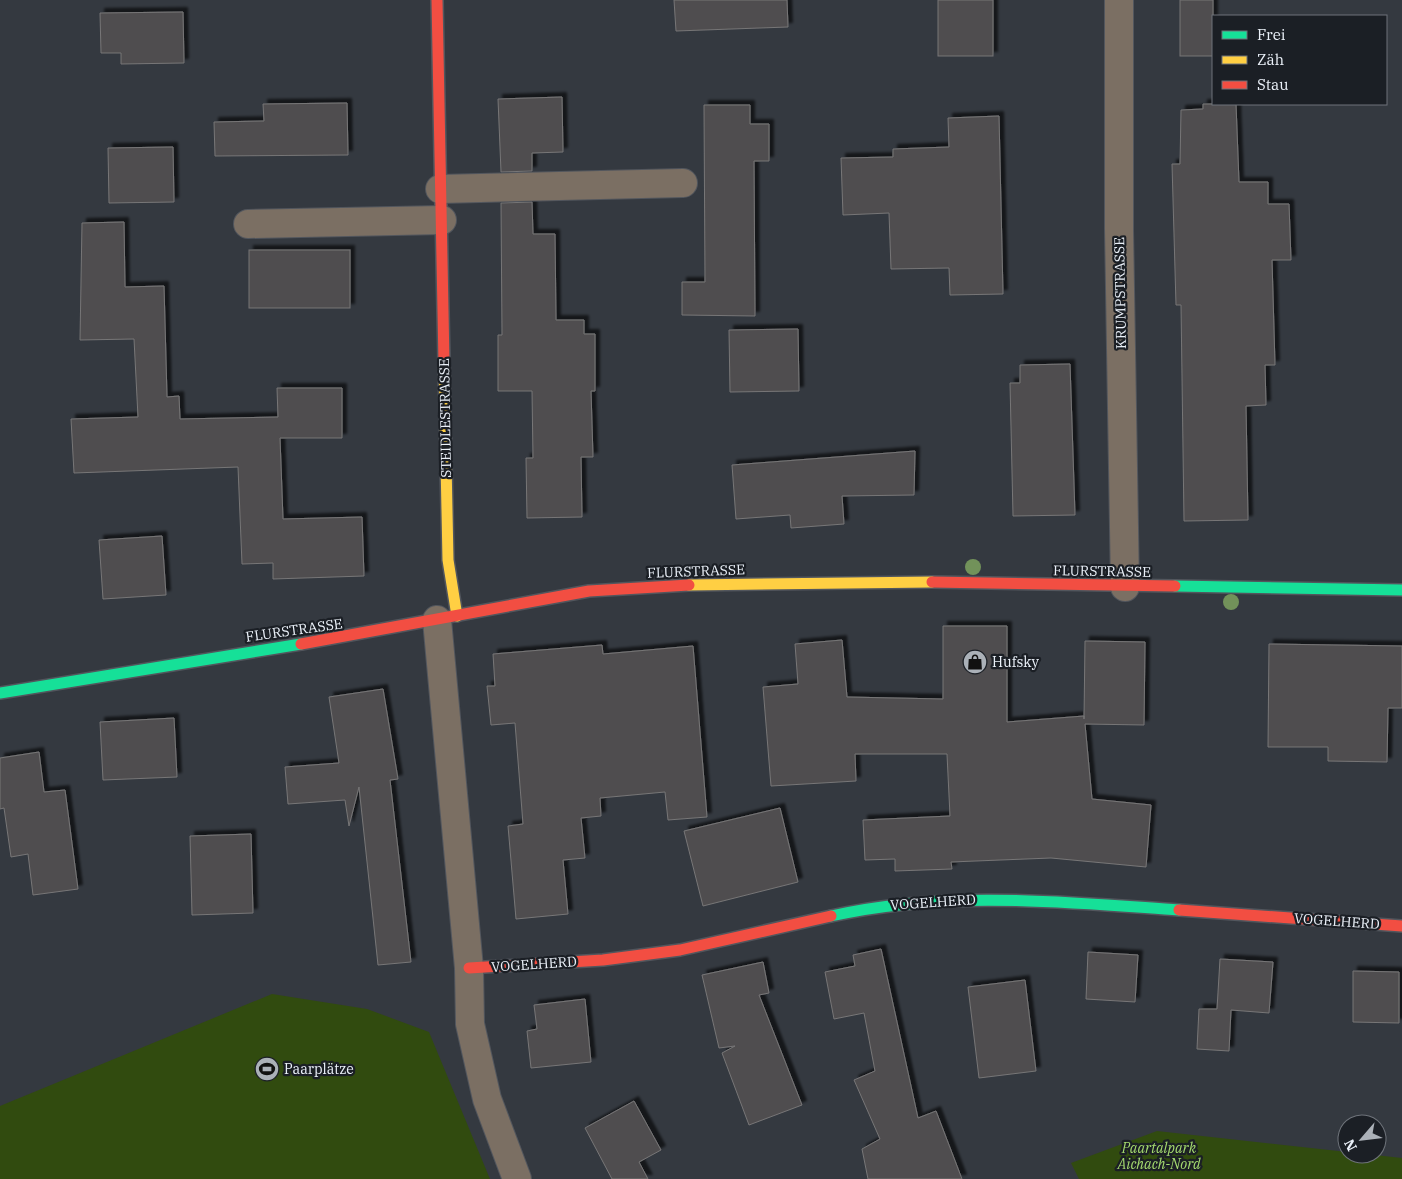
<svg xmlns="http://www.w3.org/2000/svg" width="1402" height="1179" viewBox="0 0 1402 1179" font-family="'IBM Plex Serif',serif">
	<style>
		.green { fill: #314b0f }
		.building { fill: #504e4f; stroke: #777677; filter: url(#shadow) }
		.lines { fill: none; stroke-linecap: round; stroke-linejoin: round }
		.street-casing { stroke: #52565d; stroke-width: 30 }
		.fast-casing { stroke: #52565d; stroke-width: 14 }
		.slow-casing { stroke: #52565d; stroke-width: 14 }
		.jam-casing { stroke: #52565d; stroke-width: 14 }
		.street { stroke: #7b6f63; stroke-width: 28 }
		.fast { stroke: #16e098; stroke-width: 11 }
		.slow { stroke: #ffcf43; stroke-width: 11 }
		.jam { stroke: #f24e42; stroke-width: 11 }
		.tree { fill: #72925a }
		.labels { text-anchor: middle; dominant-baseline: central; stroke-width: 4.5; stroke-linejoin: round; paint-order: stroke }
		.street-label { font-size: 14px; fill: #ebf1f9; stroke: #1b1f25 }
		.poi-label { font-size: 14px; fill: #ebf1f9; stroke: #1b1f25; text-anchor: start }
		.park-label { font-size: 14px; font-style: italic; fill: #a5db6f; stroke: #1b1f25 }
	</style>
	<defs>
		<filter id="shadow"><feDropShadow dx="4.5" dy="-4.5" stdDeviation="1" flood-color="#0009"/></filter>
	</defs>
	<rect width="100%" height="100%" fill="#343940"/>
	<g class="green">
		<polygon points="272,994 367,1009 429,1032 490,1179 0,1179 0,1106"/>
		<polygon points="1157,1131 1402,1158 1402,1179 1079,1179 1071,1163"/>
	</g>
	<g class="building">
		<polygon points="674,0 787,0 788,27 676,31"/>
		<rect x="938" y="0" width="55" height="56"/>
		<rect x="1180" y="0" width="33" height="56"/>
		<polygon points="183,12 184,63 121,64 121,53 101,53 100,13"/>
		<polygon points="562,97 563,152 532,153 532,171 501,172 498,99"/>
		<polygon points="347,103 348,155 215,156 214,122 264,121 263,104"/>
		<polygon points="1203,104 1236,104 1239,182 1268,182 1268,204 1289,204 1291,260 1272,260 1275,365 1265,365 1266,405 1246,406 1248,520 1184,521 1181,305 1176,305 1172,164 1180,164 1181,110 1203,109"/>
		<polygon points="704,105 750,105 750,124 769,124 769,161 754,161 755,316 682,315 682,282 705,282"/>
		<polygon points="999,116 1003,294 950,295 949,268 891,269 889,213 843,215 841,158 893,157 893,149 949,147 948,118"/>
		<polygon points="173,147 174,202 109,203 108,148"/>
		<polygon points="532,202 533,234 555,234 556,320 584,320 584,334 595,334 595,391 591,391 593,457 581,457 582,517 527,518 526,458 533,458 532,391 498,391 498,335 502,335 501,203"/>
		<polygon points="124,222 125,287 164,286 167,397 179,396 180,419 278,417 277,388 342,388 342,438 280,438 283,519 362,517 364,576 273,579 273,563 242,564 238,467 74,473 71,419 138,417 134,339 80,340 82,223"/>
		<rect x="249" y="250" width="101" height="58"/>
		<polygon points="798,329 799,391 730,392 729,330"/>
		<polygon points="1070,364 1075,515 1013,516 1010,383 1020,383 1020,365"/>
		<polygon points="915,451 914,495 842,496 844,524 791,528 790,515 736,519 732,465"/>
		<polygon points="162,536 166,595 103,599 99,540"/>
		<polygon points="943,626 1007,626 1007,722 1084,716 1084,719 1085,641 1145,642 1144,725 1085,724 1092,799 1151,805 1146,867 1051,858 951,862 952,869 895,871 895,859 865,860 863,820 950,816 947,754 855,754 856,781 771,786 763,687 798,684 795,644 842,640 847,697 943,699"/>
		<polygon points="1269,644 1402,646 1402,708 1388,708 1387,762 1328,761 1328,747 1268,747"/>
		<polygon points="602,645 603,654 693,646 707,817 668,820 665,792 600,798 601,816 581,818 585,858 563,860 568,914 516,919 508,826 523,824 515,723 491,725 487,686 495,686 493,654"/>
		<polygon points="383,689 398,779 390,780 411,962 378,965 359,787 349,826 345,800 288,804 285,767 339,763 329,697"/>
		<polygon points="174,718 177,777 103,780 100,722"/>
		<polygon points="39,752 44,792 65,790 78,889 33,895 28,854 11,857 4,808 0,809 0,758"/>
		<polygon points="780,808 798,882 703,906 684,831"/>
		<polygon points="251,834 253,913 192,915 190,836"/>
		<polygon points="881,949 918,1118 936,1111 962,1179 868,1179 862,1149 880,1139 854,1080 875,1071 864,1013 834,1019 825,972 855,966 853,955"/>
		<polygon points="1088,952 1138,955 1135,1002 1086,999"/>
		<polygon points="1220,959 1273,962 1269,1013 1231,1010 1229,1051 1197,1049 1199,1009 1217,1009"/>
		<polygon points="763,962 769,993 759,995 802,1105 749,1125 722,1053 735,1046 719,1048 702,975"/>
		<polygon points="1353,971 1399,972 1399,1023 1353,1022"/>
		<polygon points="1025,980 1036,1071 979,1078 968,987"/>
		<polygon points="585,999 591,1062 531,1068 527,1031 537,1029 534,1005"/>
		<polygon points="634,1101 661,1150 639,1162 648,1179 612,1179 585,1128"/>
	</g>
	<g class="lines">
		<g class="street-casing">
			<g id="street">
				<polyline points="1119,0 1119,229 1125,587"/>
				<polyline points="440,189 683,183"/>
				<polyline points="248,224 442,220"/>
				<polyline points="437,620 469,968 470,1024 487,1099 517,1179"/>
			</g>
		</g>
		<g class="fast-casing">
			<g id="fast">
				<polyline points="1175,586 1402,590"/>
				<polyline points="0,693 301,644"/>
				<path d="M831,916C946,890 1062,902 1179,910"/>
			</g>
		</g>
		<g class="slow-casing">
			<g id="slow">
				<polyline points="444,363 448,560 457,616"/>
				<polyline points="689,585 932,582"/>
			</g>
		</g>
		<g class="jam-casing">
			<g id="jam">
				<polyline points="437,0 444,363"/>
				<polyline points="932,582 1175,586"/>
				<polyline points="301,644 589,591 689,585"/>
				<polyline points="1179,910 1402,926"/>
				<polyline points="469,968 603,960 680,950 831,916"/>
			</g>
		</g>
		<use href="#street" class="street"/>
		<use href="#fast" class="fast"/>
		<use href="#slow" class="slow"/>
		<use href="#jam" class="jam"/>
	</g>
	<g class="tree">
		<circle cx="973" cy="567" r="8"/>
		<circle cx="1231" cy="602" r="8"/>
	</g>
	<defs>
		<g id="shop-disc" transform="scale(1.25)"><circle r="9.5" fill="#abb1b8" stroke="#1b1f25"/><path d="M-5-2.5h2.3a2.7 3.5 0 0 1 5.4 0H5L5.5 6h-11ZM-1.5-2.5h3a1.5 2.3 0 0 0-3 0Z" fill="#111"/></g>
		<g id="stadium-disc" transform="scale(1.25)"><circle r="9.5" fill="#abb1b8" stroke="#1b1f25"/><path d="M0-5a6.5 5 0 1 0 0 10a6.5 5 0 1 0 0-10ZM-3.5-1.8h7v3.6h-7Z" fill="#111"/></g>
	</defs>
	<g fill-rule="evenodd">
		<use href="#shop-disc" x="975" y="662"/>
		<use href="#stadium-disc" x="267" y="1069"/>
	</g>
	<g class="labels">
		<g class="street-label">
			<text transform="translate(1120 293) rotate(-91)">KRUMPSTRASSE</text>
			<text transform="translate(445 418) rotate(-91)">STEIDLESTRASSE</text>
			<text transform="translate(696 571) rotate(-2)">FLURSTRASSE</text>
			<text transform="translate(1102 571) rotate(1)">FLURSTRASSE</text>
			<text transform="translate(294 630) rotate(-8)">FLURSTRASSE</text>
			<text transform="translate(933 902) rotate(-4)">VOGELHERD</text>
			<text transform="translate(1337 921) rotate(4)">VOGELHERD</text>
			<text transform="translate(534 964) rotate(-4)">VOGELHERD</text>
		</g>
		<g class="poi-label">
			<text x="992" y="662">Hufsky</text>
			<text x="284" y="1069">Paarplätze</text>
		</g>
		<g class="park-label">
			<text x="1159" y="1148">Paartalpark<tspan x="1159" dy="16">Aichach-Nord</tspan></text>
		</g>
	</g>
	<rect x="1212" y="15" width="175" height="90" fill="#1b1f25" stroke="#6e737a"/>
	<rect x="1222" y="31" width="25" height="8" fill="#16e098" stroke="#6e737a"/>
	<text x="1257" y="40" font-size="15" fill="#ebf1f9">Frei</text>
	<rect x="1222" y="56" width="25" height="8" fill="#ffcf43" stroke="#6e737a"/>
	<text x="1257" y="65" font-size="15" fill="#ebf1f9">Zäh</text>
	<rect x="1222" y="81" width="25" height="8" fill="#f24e42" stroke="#6e737a"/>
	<text x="1257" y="90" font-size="15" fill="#ebf1f9">Stau</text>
	<g transform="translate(1362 1139) rotate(242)"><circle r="24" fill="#1b1f25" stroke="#6e737a"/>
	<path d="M0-4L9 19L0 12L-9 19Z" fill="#abb1b8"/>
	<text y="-8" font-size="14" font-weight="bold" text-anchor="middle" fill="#ebf1f9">N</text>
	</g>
</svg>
